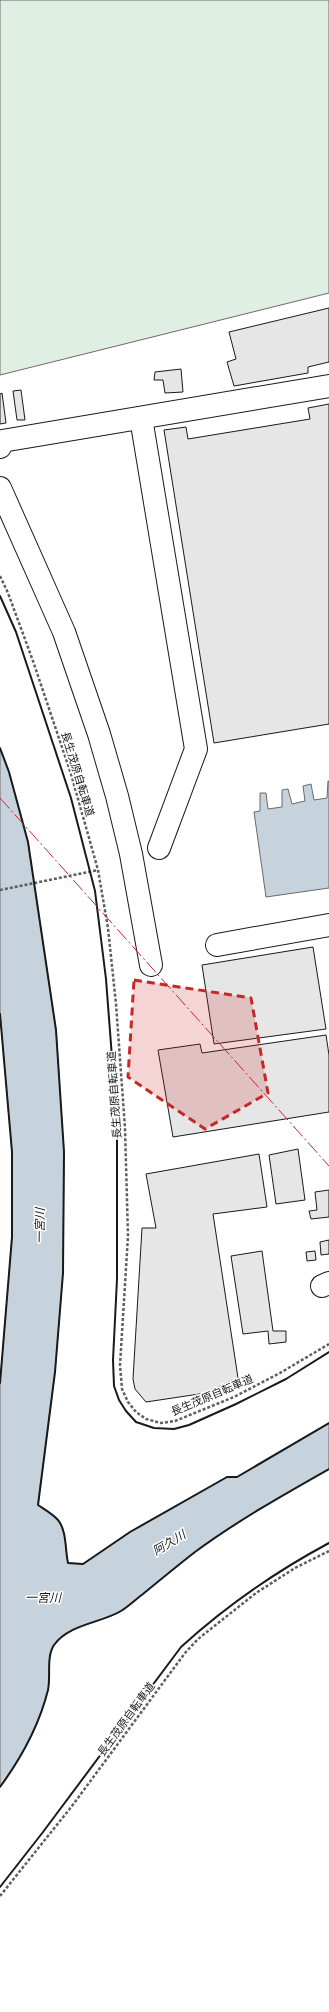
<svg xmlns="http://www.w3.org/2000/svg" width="329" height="2012" viewBox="0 0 329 2012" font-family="Arial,'Noto Sans JP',sans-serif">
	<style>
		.green { fill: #e0efe3; stroke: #6a6a6a }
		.water { fill: #c6d2dc; stroke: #6a6a6a }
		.building { fill: #e6e6e6; stroke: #1a1a1a }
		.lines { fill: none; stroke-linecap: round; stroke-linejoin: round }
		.minor-casing { stroke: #1a1a1a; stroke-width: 24 }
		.path { stroke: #5f5f5f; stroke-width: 2.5; stroke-dasharray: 3 2; stroke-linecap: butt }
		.minor { stroke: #fff; stroke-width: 22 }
		.wall { stroke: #1a1a1a; stroke-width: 2 }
		.power { stroke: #c62828; stroke-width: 1; stroke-dasharray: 14 3 2 3; stroke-linecap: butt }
		.marked { fill: #c62828; fill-opacity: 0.2; stroke: #c62828; stroke-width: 3; stroke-dasharray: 8 5; stroke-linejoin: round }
		.labels { text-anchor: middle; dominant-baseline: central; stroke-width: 3; stroke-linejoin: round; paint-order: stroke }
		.street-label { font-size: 11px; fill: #1a1a1a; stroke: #fff }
		.water-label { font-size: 12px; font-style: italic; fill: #1a1a1a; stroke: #fff }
	</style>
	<rect width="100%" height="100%" fill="#fff"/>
	<polygon class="green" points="0,0 329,0 329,293 0,375"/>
	<g class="water">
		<path d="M0,748L9,772L28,842L56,1030L64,1152L63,1273L55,1372L38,1505C44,1510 53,1514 58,1520C67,1531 65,1550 68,1563L83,1564L130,1532L227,1477H237L329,1423V1469C283,1495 237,1521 195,1552C177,1566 160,1580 143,1594C136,1599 129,1606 121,1611C101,1623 69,1624 54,1645C46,1657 51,1676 48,1690C39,1726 22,1757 0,1787V1383L12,1237V1152L0,1014Z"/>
		<polygon points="328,781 329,781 329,888 266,897 254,812 260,811 260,793 266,793 268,809 282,807 282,790 288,789 292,804 305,801 303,786 311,784 314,800 327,798"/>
	</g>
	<g class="building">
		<polygon points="329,308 329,362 308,367 308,373 234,386 227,362 236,359 229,332"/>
		<polygon points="181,369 183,392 165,393 163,380 154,380 155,372"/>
		<polygon points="21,390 25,420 17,420 13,391"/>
		<polygon points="2,393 6,423 0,424 0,394"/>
		<polygon points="329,404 329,724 214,743 164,430 186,427 188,439 310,419 308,408"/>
		<polygon points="313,947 326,1029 214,1044 202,965"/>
		<polygon points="326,1035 329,1055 329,1112 173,1137 158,1050 200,1044 202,1053"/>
		<polygon points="298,1149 305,1200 276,1204 269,1155"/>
		<polygon points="259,1154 267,1207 213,1214 238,1378 206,1393 146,1402 135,1389 133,1379 142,1228 156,1228 146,1174"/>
		<polygon points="329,1190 329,1217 311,1219 309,1211 317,1210 315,1192"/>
		<polygon points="329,1240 329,1254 321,1255 320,1242"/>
		<polygon points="262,1251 273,1331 286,1331 286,1342 269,1344 268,1331 243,1334 231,1256"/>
		<polygon points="315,1251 316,1260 307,1261 306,1252"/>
	</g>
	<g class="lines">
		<g class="minor-casing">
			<g id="minor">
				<polyline points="141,418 196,749 159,848"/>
				<polyline points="0,447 2,441 329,386"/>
				<polyline points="0,488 64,632 99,734 117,796 131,854 151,965"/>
				<polyline points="217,945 329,925"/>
				<polyline points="322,1286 329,1283"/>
			</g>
		</g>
		<g class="path">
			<polyline points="0,576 8,593 33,661 71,774 98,870 108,928 116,1004 125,1128 128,1236 120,1365 122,1389 128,1402 136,1412 146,1419 161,1423 175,1421 234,1397 280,1373 329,1344"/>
			<polyline points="0,890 98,870"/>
			<polyline points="0,1896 72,1806 185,1653 198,1639 256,1593 295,1568 329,1551"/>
		</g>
		<use href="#minor" class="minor"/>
		<g class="wall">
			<polyline points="0,596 16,632 71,798 95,891 106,979 117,1123 117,1279 113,1360 114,1386 119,1400 126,1411 136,1422 154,1428 174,1429 189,1425 236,1404 286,1379 329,1352"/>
			<path d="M0,748L9,772L28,842L56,1030L64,1152L63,1273L55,1372L38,1505C44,1509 53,1514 58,1520C67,1531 65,1550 68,1563L83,1564L130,1532L227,1477H237L329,1423"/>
			<polyline points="0,1014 12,1152 12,1237 0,1383"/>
			<path d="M0,1787C22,1757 39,1726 48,1690C51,1676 46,1657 54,1645C69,1624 101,1623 121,1611C129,1606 136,1599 143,1594C160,1580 177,1566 195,1552C237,1521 283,1495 329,1469"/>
			<path d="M0,1887L43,1832L181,1647C226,1606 275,1572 329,1543"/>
		</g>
		<polyline class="power" points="0,798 329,1166"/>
	</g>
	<path class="marked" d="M134,980L251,998L268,1093L205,1129L128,1077Z"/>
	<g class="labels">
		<g class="street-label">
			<text transform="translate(78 774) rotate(73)">長生茂原自転車道</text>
			<text transform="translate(114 1095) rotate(-94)">長生茂原自転車道</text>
			<text transform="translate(212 1395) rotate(-23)">長生茂原自転車道</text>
			<text transform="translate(126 1719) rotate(-54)">長生茂原自転車道</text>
		</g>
		<g class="water-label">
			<text transform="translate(40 1226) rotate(-89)">一宮川</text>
			<text transform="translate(169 1543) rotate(-31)">阿久川</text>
			<text x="43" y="1598">一宮川</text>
		</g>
	</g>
</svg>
